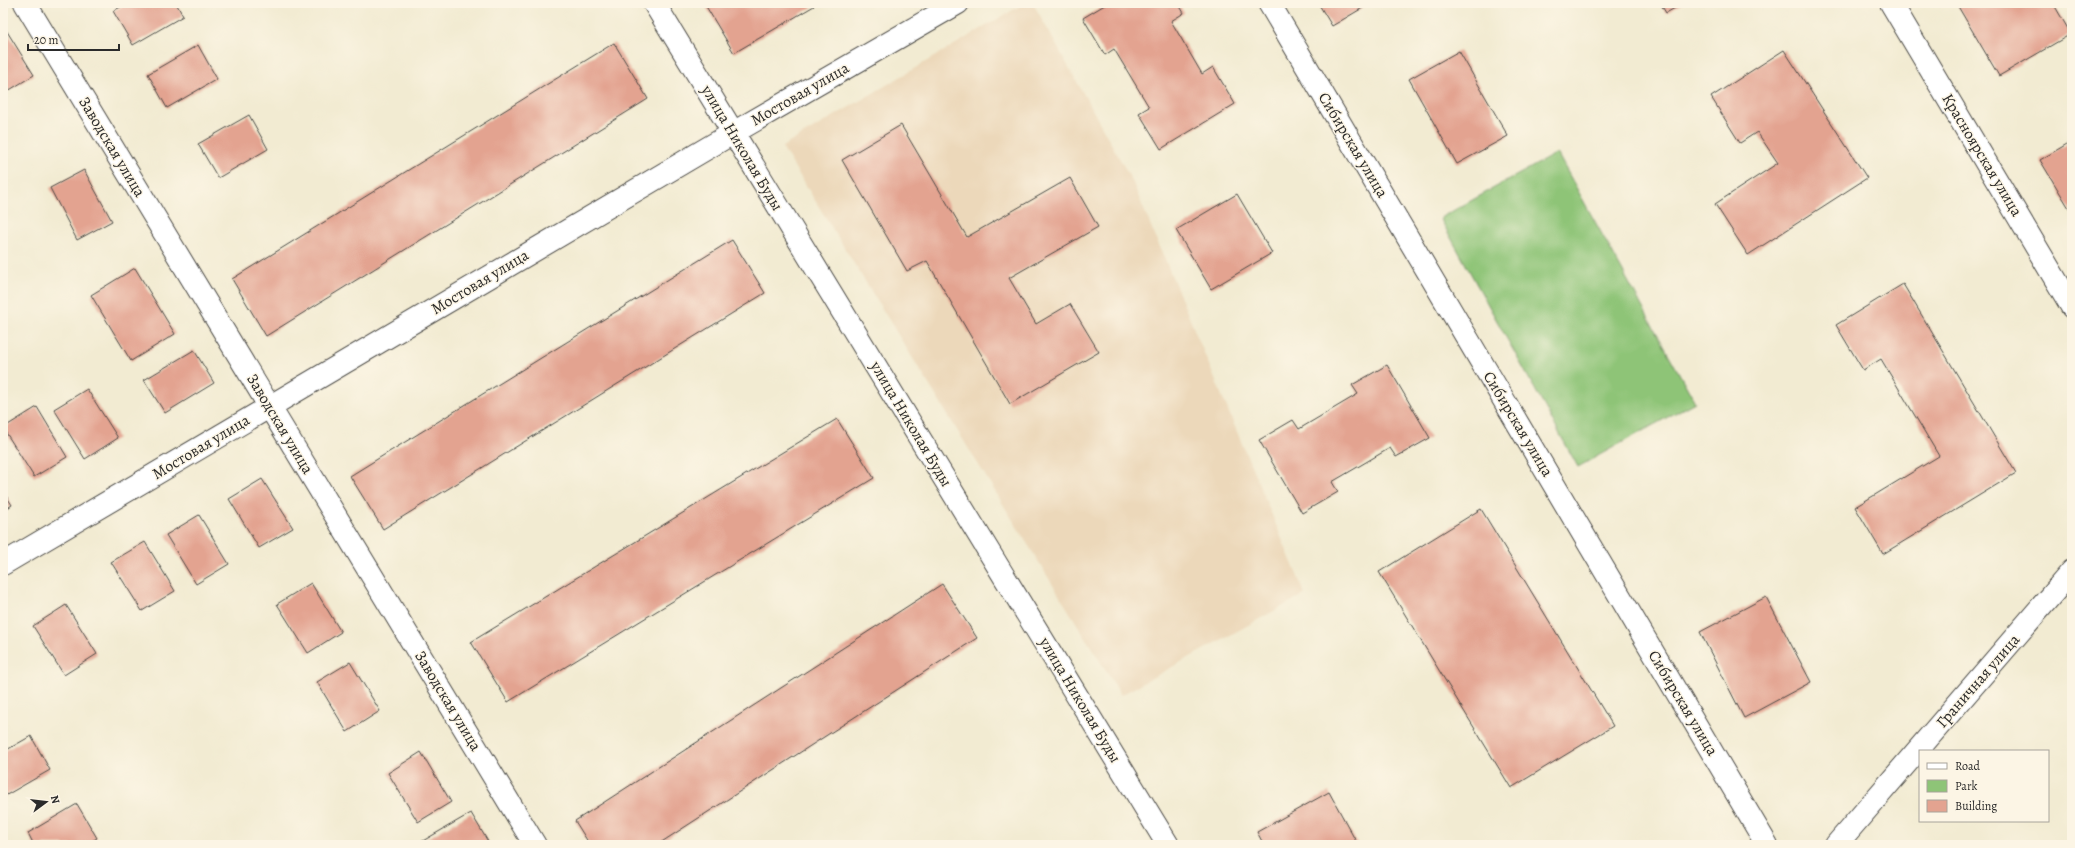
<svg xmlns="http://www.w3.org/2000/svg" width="2075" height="848" viewBox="0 0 2075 848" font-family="Alegreya,serif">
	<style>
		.built { fill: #ecd8ba }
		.green { fill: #8ec477; stroke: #5c7851 }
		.building { fill: #e3a390 }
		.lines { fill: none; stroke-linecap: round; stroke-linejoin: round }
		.minor-casing { stroke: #494844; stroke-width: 24 }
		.tertiary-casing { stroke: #494844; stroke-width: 24 }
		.minor { stroke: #fff; stroke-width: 22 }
		.tertiary { stroke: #fff; stroke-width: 22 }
		.labels { text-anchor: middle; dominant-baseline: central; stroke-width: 3; stroke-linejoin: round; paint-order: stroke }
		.street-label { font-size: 16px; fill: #2b2b2b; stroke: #fcf5e5 }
	</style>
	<rect width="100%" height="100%" fill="#fcf5e5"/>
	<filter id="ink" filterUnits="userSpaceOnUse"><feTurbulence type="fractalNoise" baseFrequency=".025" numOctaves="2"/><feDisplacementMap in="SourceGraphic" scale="8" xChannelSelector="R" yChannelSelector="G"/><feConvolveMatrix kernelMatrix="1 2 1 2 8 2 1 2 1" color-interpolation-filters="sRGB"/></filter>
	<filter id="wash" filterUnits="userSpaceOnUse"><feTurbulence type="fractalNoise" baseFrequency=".012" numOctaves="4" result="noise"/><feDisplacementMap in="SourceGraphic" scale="16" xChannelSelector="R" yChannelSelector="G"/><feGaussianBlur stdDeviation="0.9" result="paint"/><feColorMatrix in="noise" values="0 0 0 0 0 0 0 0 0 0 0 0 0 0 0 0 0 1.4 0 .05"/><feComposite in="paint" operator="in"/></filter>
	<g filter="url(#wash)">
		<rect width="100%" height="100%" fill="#f2ebd2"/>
		<polygon class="built" points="1025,3 1033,3 1132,181 1305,594 1121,695 782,147"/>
		<polygon class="green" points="1557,153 1695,402 1578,467 1440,218"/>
		<g id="blocks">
			<g class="building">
				<polygon points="128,3 176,3 183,16 133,45 113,11"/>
				<polygon points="704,3 812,3 814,6 734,53"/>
				<polygon points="1108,3 1178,3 1184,13 1171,21 1202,74 1213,67 1235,104 1161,149 1139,113 1149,107 1114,49 1105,55 1083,18"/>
				<polygon points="1318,3 1371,3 1332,26"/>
				<polygon points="1660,3 1684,3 1666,13"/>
				<polygon points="1956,3 2053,3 2071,34 1999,76"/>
				<polygon points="3,25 34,75 3,94"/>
				<polygon points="614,43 648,99 266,336 232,279"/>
				<polygon points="198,45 217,79 167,108 148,74"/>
				<polygon points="1784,50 1867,178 1748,255 1715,204 1778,163 1757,132 1740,143 1711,97"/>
				<polygon points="1459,51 1508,136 1457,164 1409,79"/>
				<polygon points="249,115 268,149 218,178 198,144"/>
				<polygon points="901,125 967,237 1070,178 1098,227 1009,278 1036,324 1070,304 1099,352 1010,404 927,261 907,271 842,160"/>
				<polygon points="2072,141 2072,213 2040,160"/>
				<polygon points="84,170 112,221 77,240 50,188"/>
				<polygon points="1237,194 1272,253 1211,289 1176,230"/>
				<polygon points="732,240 765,293 383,529 350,476"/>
				<polygon points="135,268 175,334 131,361 91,295"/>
				<polygon points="1903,284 2016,473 1883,554 1855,507 1939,456 1881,359 1863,370 1836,325"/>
				<polygon points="194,350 214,383 165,413 144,380"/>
				<polygon points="1387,365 1430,438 1396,457 1390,448 1332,482 1338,492 1302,513 1259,440 1293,420 1299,429 1358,394 1352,385"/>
				<polygon points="87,389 118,438 85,459 54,409"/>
				<polygon points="37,407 67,457 34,477 3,428"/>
				<polygon points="837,419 874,478 508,702 471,642"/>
				<polygon points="262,479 293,528 259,548 229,499"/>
				<polygon points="3,491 12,505 3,511"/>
				<polygon points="1481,509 1613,726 1511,788 1379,572"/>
				<polygon points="199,515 229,564 196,584 166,535"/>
				<polygon points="145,542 175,591 142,611 111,562"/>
				<polygon points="311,583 341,632 308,653 277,604"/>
				<polygon points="942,584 977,638 657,845 590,845 575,821"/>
				<polygon points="1766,597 1811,682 1744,718 1700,632"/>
				<polygon points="66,605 97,654 64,675 33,626"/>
				<polygon points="350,662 380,711 347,732 317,682"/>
				<polygon points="31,736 50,770 3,797 3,752"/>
				<polygon points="421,752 451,802 418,822 388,773"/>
				<polygon points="1329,792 1358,845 1264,845 1257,832"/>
				<polygon points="77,804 97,838 85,845 34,845 28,833"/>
				<polygon points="471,813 490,845 423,845 421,842"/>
			</g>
		</g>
	</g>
	<g filter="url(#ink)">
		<use href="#blocks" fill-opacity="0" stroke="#494844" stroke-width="1"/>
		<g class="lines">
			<g class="minor-casing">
				<g id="minor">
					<polyline points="25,3 535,845"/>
					<polyline points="1269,3 1767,845"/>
					<polyline points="1891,3 2072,307"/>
					<polyline points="3,564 733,133 958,3"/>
					<polyline points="1836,845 2072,571"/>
				</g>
			</g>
			<g class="tertiary-casing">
				<polyline id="tertiary" points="654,3 1168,845"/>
			</g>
			<use href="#minor" class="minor"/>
			<use href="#tertiary" class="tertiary"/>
		</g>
	</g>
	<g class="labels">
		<g class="street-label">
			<text transform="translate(800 94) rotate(-30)">Мостовая улица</text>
			<text transform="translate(1353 145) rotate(59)">Сибирская улица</text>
			<text transform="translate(112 147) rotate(59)">Заводская улица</text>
			<text transform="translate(742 148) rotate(59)">улица Николая Буды</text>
			<text transform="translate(1982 155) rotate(59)">Красноярская улица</text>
			<text transform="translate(480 282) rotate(-31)">Мостовая улица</text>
			<text transform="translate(280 424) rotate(59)">Заводская улица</text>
			<text transform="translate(911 424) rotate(59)">улица Николая Буды</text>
			<text transform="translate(1518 424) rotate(59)">Сибирская улица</text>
			<text transform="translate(201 447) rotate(-31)">Мостовая улица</text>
			<text transform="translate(1978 681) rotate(-49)">Граничная улица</text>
			<text transform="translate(1080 700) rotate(59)">улица Николая Буды</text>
			<text transform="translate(448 701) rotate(59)">Заводская улица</text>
			<text transform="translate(1683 703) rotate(59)">Сибирская улица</text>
		</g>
	</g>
	<rect width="2075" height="848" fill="none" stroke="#fcf5e5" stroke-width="16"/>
	<rect x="1919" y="750" width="130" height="72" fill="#fcf5e5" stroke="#a8a49b"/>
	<rect x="1927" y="763" width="20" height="6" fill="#ffffff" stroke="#a8a49b"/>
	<text x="1955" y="770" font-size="12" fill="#2b2b2b">Road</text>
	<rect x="1927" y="780" width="20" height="12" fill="#8ec477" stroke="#a8a49b"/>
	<text x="1955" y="790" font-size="12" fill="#2b2b2b">Park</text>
	<rect x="1927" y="800" width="20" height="12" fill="#e3a390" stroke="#a8a49b"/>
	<text x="1955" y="810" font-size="12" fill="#2b2b2b">Building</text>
	<g transform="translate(46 802) rotate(75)" stroke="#fcf5e5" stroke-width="3" paint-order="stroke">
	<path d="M0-3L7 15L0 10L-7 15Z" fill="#2b2b2b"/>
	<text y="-6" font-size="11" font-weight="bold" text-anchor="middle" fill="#2b2b2b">N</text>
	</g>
	<path d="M28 44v6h91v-6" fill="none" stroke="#2b2b2b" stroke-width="2"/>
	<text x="34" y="44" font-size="12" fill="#2b2b2b" stroke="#fcf5e5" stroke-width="3" paint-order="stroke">20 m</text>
</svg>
